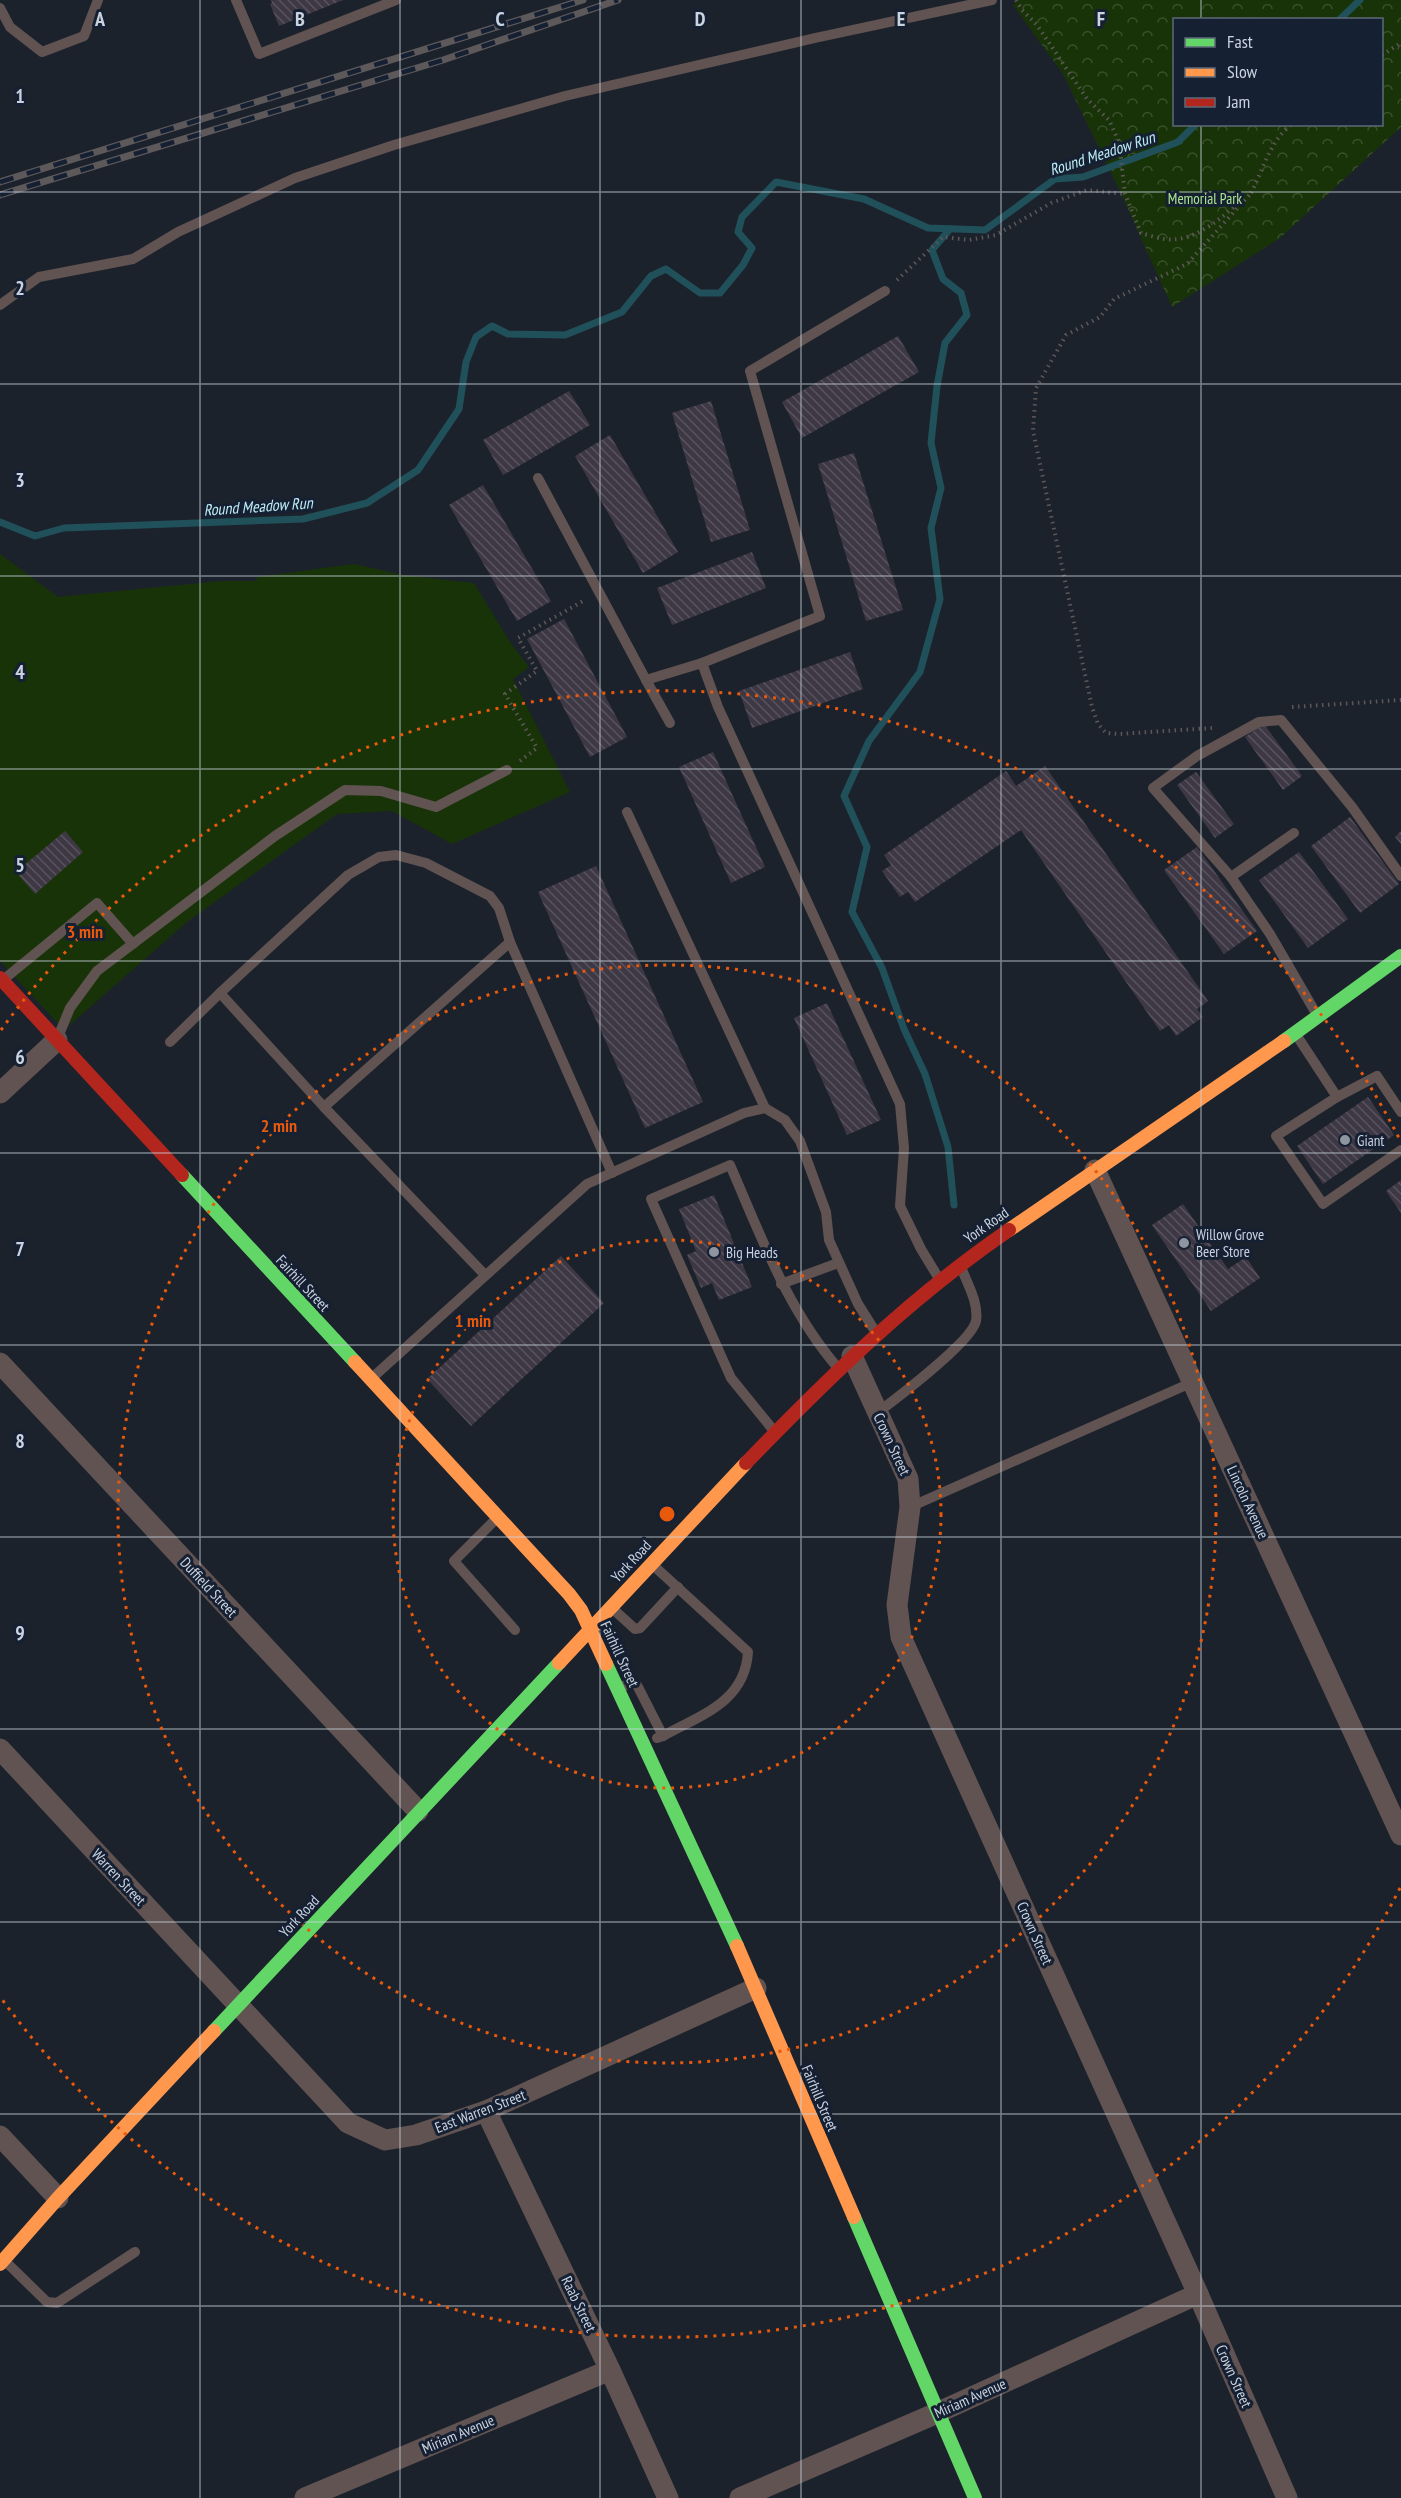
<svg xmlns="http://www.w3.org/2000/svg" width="1401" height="2498" viewBox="0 0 1401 2498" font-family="'PT Sans Narrow',sans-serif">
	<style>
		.park { fill: url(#park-crowns); fill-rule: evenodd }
		.pitch { fill: #193308 }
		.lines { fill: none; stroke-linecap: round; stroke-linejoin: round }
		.stream { stroke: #20515b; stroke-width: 7 }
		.building { fill: url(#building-back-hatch) }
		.path { stroke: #5d5758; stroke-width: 4; stroke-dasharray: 1.5 4.5; stroke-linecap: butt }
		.lane { stroke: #605351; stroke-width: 10 }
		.street { stroke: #605351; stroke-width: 21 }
		.fast { stroke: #63d668; stroke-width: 14 }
		.slow { stroke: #ff974d; stroke-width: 14 }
		.jam { stroke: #b3261e; stroke-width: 14 }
		.rail-casing { stroke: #5d585a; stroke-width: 7 }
		.rail { stroke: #152033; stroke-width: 4.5; stroke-dasharray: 14; stroke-linecap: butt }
		.grid { fill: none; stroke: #cbd3e0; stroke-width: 1.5; stroke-opacity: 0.55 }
		.ring { fill: none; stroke: #e8590c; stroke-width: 3; stroke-dasharray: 3 6 }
		.poi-dot { fill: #8e95a1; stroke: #152033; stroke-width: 2 }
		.labels { text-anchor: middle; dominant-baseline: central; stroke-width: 6; stroke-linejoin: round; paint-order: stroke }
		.park-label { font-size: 15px; fill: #ade58f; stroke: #152033 }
		.poi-label { font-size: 15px; fill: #cbd3e0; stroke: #152033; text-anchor: start }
		.street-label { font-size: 15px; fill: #cbd3e0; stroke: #152033 }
		.water-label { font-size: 16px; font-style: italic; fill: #bdecf6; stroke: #152033 }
		.grid-label { font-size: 20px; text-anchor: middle; font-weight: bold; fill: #cbd3e0; stroke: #152033; stroke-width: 6; stroke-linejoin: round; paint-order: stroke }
		.centre { fill: #e8590c; stroke: #152033; stroke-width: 3 }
		.ring-label { font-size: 18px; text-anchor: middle; font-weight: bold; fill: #e8590c; stroke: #152033; stroke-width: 6; stroke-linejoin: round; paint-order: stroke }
	</style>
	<defs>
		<pattern id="park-crowns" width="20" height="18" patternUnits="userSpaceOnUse" patternTransform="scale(1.5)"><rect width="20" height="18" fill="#193308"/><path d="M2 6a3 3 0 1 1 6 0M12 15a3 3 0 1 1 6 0" fill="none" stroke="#39502c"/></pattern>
		<pattern id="building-back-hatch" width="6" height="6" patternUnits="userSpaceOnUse" patternTransform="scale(1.5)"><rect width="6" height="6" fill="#3e3744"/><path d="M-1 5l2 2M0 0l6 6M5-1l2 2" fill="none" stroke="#59535f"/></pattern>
	</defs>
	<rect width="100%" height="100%" fill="#1c222c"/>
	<path class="park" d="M1017,0H1401V127L1280,238L1172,307L1120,191L1063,74L1013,5ZM1174,20H1382V124H1174Z"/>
	<polygon class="pitch" points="0,554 58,597 221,581 257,581 256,577 354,564 403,575 474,583 510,642 529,667 513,679 570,792 452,844 392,811 337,814 187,922 64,1030 0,961"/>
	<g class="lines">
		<g class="stream">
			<polyline points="1339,20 1360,0"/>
			<polyline points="950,229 932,250 943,279 961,293 967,315 945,343 937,386 931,443 941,488 931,528 940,599 920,672 869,741 844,796 867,847 852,912 882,968 904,1029 925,1074 948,1147 954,1205"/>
			<polyline points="0,522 35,536 64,528 303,519 367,503 418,470 459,409 466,362 476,337 492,326 508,334 565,335 622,312 651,276 666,269 700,293 720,293 743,265 752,248 738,232 742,217 776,182 864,199 928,228 985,230 1055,179 1083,177 1178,142 1196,124"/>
		</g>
	</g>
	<g class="building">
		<polygon points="271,0 343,0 279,26 270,4 272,3"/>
		<polygon points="898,336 919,372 802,438 782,402"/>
		<polygon points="569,391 590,425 503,475 483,440"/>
		<polygon points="711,401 750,530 711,542 672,413"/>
		<polygon points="610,435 678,552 643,573 575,456"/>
		<polygon points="854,453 903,610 866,621 818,464"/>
		<polygon points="483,485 551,601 517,621 449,505"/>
		<polygon points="752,552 766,588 672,625 657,588"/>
		<polygon points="564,619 627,737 590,757 527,639"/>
		<polygon points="850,652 863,689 752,728 739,691"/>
		<polygon points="1264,724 1302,776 1283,790 1245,737"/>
		<polygon points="713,752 765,867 731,883 679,767"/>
		<polygon points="1045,766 1208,1001 1197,1009 1203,1017 1176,1036 1169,1025 1160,1031 1021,830 915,902 908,892 900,897 882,871 891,865 884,855 1006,771 1016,786"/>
		<polygon points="1196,772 1234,824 1215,838 1177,785"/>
		<polygon points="1350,817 1399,884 1360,913 1311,846"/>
		<polygon points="65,831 83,852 35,894 16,872"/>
		<polygon points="1401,831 1401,844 1395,837"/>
		<polygon points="1197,847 1257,931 1224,954 1164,870"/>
		<polygon points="1299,852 1348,919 1308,948 1259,880"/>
		<polygon points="596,866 703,1102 645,1128 538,892"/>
		<polygon points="827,1003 881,1120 847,1135 794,1018"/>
		<polygon points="1368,1097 1394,1135 1323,1184 1297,1146"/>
		<polygon points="1401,1180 1401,1213 1386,1191"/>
		<polygon points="714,1195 752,1287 719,1300 712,1283 701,1288 687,1255 696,1251 679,1209"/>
		<polygon points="1183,1204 1228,1269 1246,1257 1260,1278 1211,1311 1152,1225"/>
		<polygon points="561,1256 604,1303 471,1426 427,1379"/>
	</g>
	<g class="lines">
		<g class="path">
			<path d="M1016,0L1022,10L1037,25L1087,99L1109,120L1119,142L1125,194L1141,233C1148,235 1157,238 1164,239C1194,243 1220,219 1241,201"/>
			<polyline points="1382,55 1401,43"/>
			<path d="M1251,193C1264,168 1269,142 1292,124"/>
			<polyline points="897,280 943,237 969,240 996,235 1051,203 1087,190 1125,194"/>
			<polyline points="1292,707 1401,700"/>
			<polyline points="1212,728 1119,734 1106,733 1098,724 1092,707 1033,431 1036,388 1066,335 1100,317 1114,299 1187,264 1252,192"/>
			<polyline points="520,761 537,748 505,694 537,671 518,638 585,600"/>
		</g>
		<g class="lane">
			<polyline points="236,0 259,54 396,0"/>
			<polyline points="0,8 10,27 42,52 84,36 98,0"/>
			<polyline points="885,291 750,371 820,616 702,663 718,707 900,1104 904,1148 900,1206 921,1249 938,1277"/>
			<polyline points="0,305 39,277 133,259 178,232 295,178 394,145 565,96 815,38 992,0"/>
			<polyline points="538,478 646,680 702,663"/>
			<polyline points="646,680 670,723"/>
			<polyline points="627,812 765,1108 785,1120 800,1141 826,1212 829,1240 858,1304 875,1331"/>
			<polyline points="1294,833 1231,877 1270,934 1317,1015"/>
			<polyline points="1231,877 1153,788 1197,756 1259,722 1281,720 1352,807 1401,876"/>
			<polyline points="3,980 97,903 133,944"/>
			<polyline points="220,993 348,875 379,857 396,855 426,863 490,896 499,908 510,942"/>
			<polyline points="1297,1036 1337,1097"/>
			<polyline points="58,1037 70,1008 97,971 275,836 345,790 381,791 436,807 507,770"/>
			<polyline points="170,1042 220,993 324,1107"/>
			<polyline points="1401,1112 1377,1076 1337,1097 1276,1136 1323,1204 1401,1150"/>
			<polyline points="485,1275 324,1107 510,942 612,1173"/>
			<polyline points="781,1284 838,1263"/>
			<polyline points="372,1378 587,1184 744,1113 765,1108"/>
			<path d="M877,1413C897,1398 972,1341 976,1321C979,1303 967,1283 961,1267"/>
			<path d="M774,1431L731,1378L651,1199L730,1165C761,1236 787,1309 838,1368"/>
			<polyline points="910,1507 1193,1382"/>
			<polyline points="497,1518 454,1561 515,1630"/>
			<path d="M654,1566L748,1652C745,1702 701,1715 663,1736"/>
			<polyline points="613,1609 635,1629 640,1628 678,1587"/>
			<polyline points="618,1688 632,1683 637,1685 663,1736 657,1738"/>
			<polyline points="6,2262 47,2302 57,2303 135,2252"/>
		</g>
		<g class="street">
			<polyline points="0,1093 57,1040"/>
			<polyline points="1095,1170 1401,1835"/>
			<polyline points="852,1356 908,1479 910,1507 897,1605 901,1637 1198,2294 1287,2498"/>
			<polyline points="0,1363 418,1811"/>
			<polyline points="0,1749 348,2123 385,2140 416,2135 486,2111 756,1988"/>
			<polyline points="486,2111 610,2370 668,2498"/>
			<polyline points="0,2136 58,2198"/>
			<polyline points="305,2498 610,2370"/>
			<polyline points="740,2498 937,2413 1198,2294"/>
		</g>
		<g class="fast">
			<polyline points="1284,1041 1401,956"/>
			<polyline points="182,1175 355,1362"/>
			<polyline points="606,1664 737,1946"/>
			<polyline points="214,2031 559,1663"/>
			<polyline points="854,2217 975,2498"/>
		</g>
		<g class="slow">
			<polyline points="1009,1230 1284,1041"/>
			<polyline points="355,1362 569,1594 581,1610 606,1664"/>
			<polyline points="559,1663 746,1463"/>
			<polyline points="737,1946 854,2217"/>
			<polyline points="0,2264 58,2198 214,2031"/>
		</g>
		<g class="jam">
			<polyline points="0,978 182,1175"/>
			<path d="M746,1463C828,1378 911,1297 1009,1230"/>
		</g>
		<g class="rail-casing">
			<g id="rail">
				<polyline points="0,182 583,0"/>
				<polyline points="0,195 443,60 618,0"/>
			</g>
		</g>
		<use href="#rail" class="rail"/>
	</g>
	<path class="grid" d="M200,0V2498M400,0V2498M600,0V2498M801,0V2498M1001,0V2498M1201,0V20M1201,124V2498M0,192H1401M0,384H1401M0,576H1401M0,769H1401M0,961H1401M0,1153H1401M0,1345H1401M0,1537H1401M0,1729H1401M0,1922H1401M0,2114H1401M0,2306H1401"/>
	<g class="ring">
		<circle cx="667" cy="1514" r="274"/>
		<circle cx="667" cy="1514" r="549"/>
		<path d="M1400 1888A823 823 0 0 1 1 1998M1 1030A823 823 0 0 1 1400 1140"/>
	</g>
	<g class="poi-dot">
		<circle cx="1345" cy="1140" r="6"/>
		<circle cx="1184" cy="1243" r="6"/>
		<circle cx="714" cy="1252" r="6"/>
	</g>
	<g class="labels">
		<g class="park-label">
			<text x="1205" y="198">Memorial Park</text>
		</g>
		<g class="poi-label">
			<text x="1357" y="1140">Giant</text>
			<text x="1196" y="1234">Willow Grove<tspan x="1196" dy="17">Beer Store</tspan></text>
			<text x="726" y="1252">Big Heads</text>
		</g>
		<g class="street-label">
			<text transform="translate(986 1225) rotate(-35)">York Road</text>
			<text transform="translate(303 1283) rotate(47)">Fairhill Street</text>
			<text transform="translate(892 1444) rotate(65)">Crown Street</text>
			<text transform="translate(1248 1502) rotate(65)">Lincoln Avenue</text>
			<text transform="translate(631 1561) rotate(-47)">York Road</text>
			<text transform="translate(209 1587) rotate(47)">Duffield Street</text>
			<text transform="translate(620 1654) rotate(65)">Fairhill Street</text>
			<text transform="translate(119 1877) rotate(47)">Warren Street</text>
			<text transform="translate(299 1916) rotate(-47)">York Road</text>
			<text transform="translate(1035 1933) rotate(66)">Crown Street</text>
			<text transform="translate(820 2098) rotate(67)">Fairhill Street</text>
			<text transform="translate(480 2111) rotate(-21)">East Warren Street</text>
			<text transform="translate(579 2304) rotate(64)">Raab Street</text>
			<text transform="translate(1234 2376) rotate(66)">Crown Street</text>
			<text transform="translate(970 2398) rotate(-24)">Miriam Avenue</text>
			<text transform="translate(458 2434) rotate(-23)">Miriam Avenue</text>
		</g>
		<g class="water-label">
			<text transform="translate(1102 153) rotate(-18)">Round Meadow Run</text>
			<text transform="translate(258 506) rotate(-4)">Round Meadow Run</text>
		</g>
	</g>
	<g class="grid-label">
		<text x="100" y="26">A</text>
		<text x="300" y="26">B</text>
		<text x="500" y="26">C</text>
		<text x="700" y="26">D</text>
		<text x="901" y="26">E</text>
		<text x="1101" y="26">F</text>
		<text x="20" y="103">1</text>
		<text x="20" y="295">2</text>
		<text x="20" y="487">3</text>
		<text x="20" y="679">4</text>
		<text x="20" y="872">5</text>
		<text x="20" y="1064">6</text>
		<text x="20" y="1256">7</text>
		<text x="20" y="1448">8</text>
		<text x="20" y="1640">9</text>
	</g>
	<circle cx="667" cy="1514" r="9" class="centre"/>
	<g class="ring-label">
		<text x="85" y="938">3 min</text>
		<text x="279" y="1132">2 min</text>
		<text x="473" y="1327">1 min</text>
	</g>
	<rect x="1173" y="18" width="210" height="108" fill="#152033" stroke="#5e6878" stroke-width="1.5"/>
	<rect x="1185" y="38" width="30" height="9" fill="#63d668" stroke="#5e6878" stroke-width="1.5"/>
	<text x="1227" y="48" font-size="18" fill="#cbd3e0">Fast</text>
	<rect x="1185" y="68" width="30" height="9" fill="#ff974d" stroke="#5e6878" stroke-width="1.5"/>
	<text x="1227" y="78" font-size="18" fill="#cbd3e0">Slow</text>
	<rect x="1185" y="98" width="30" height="9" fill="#b3261e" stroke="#5e6878" stroke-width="1.5"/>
	<text x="1227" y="108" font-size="18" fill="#cbd3e0">Jam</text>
</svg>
